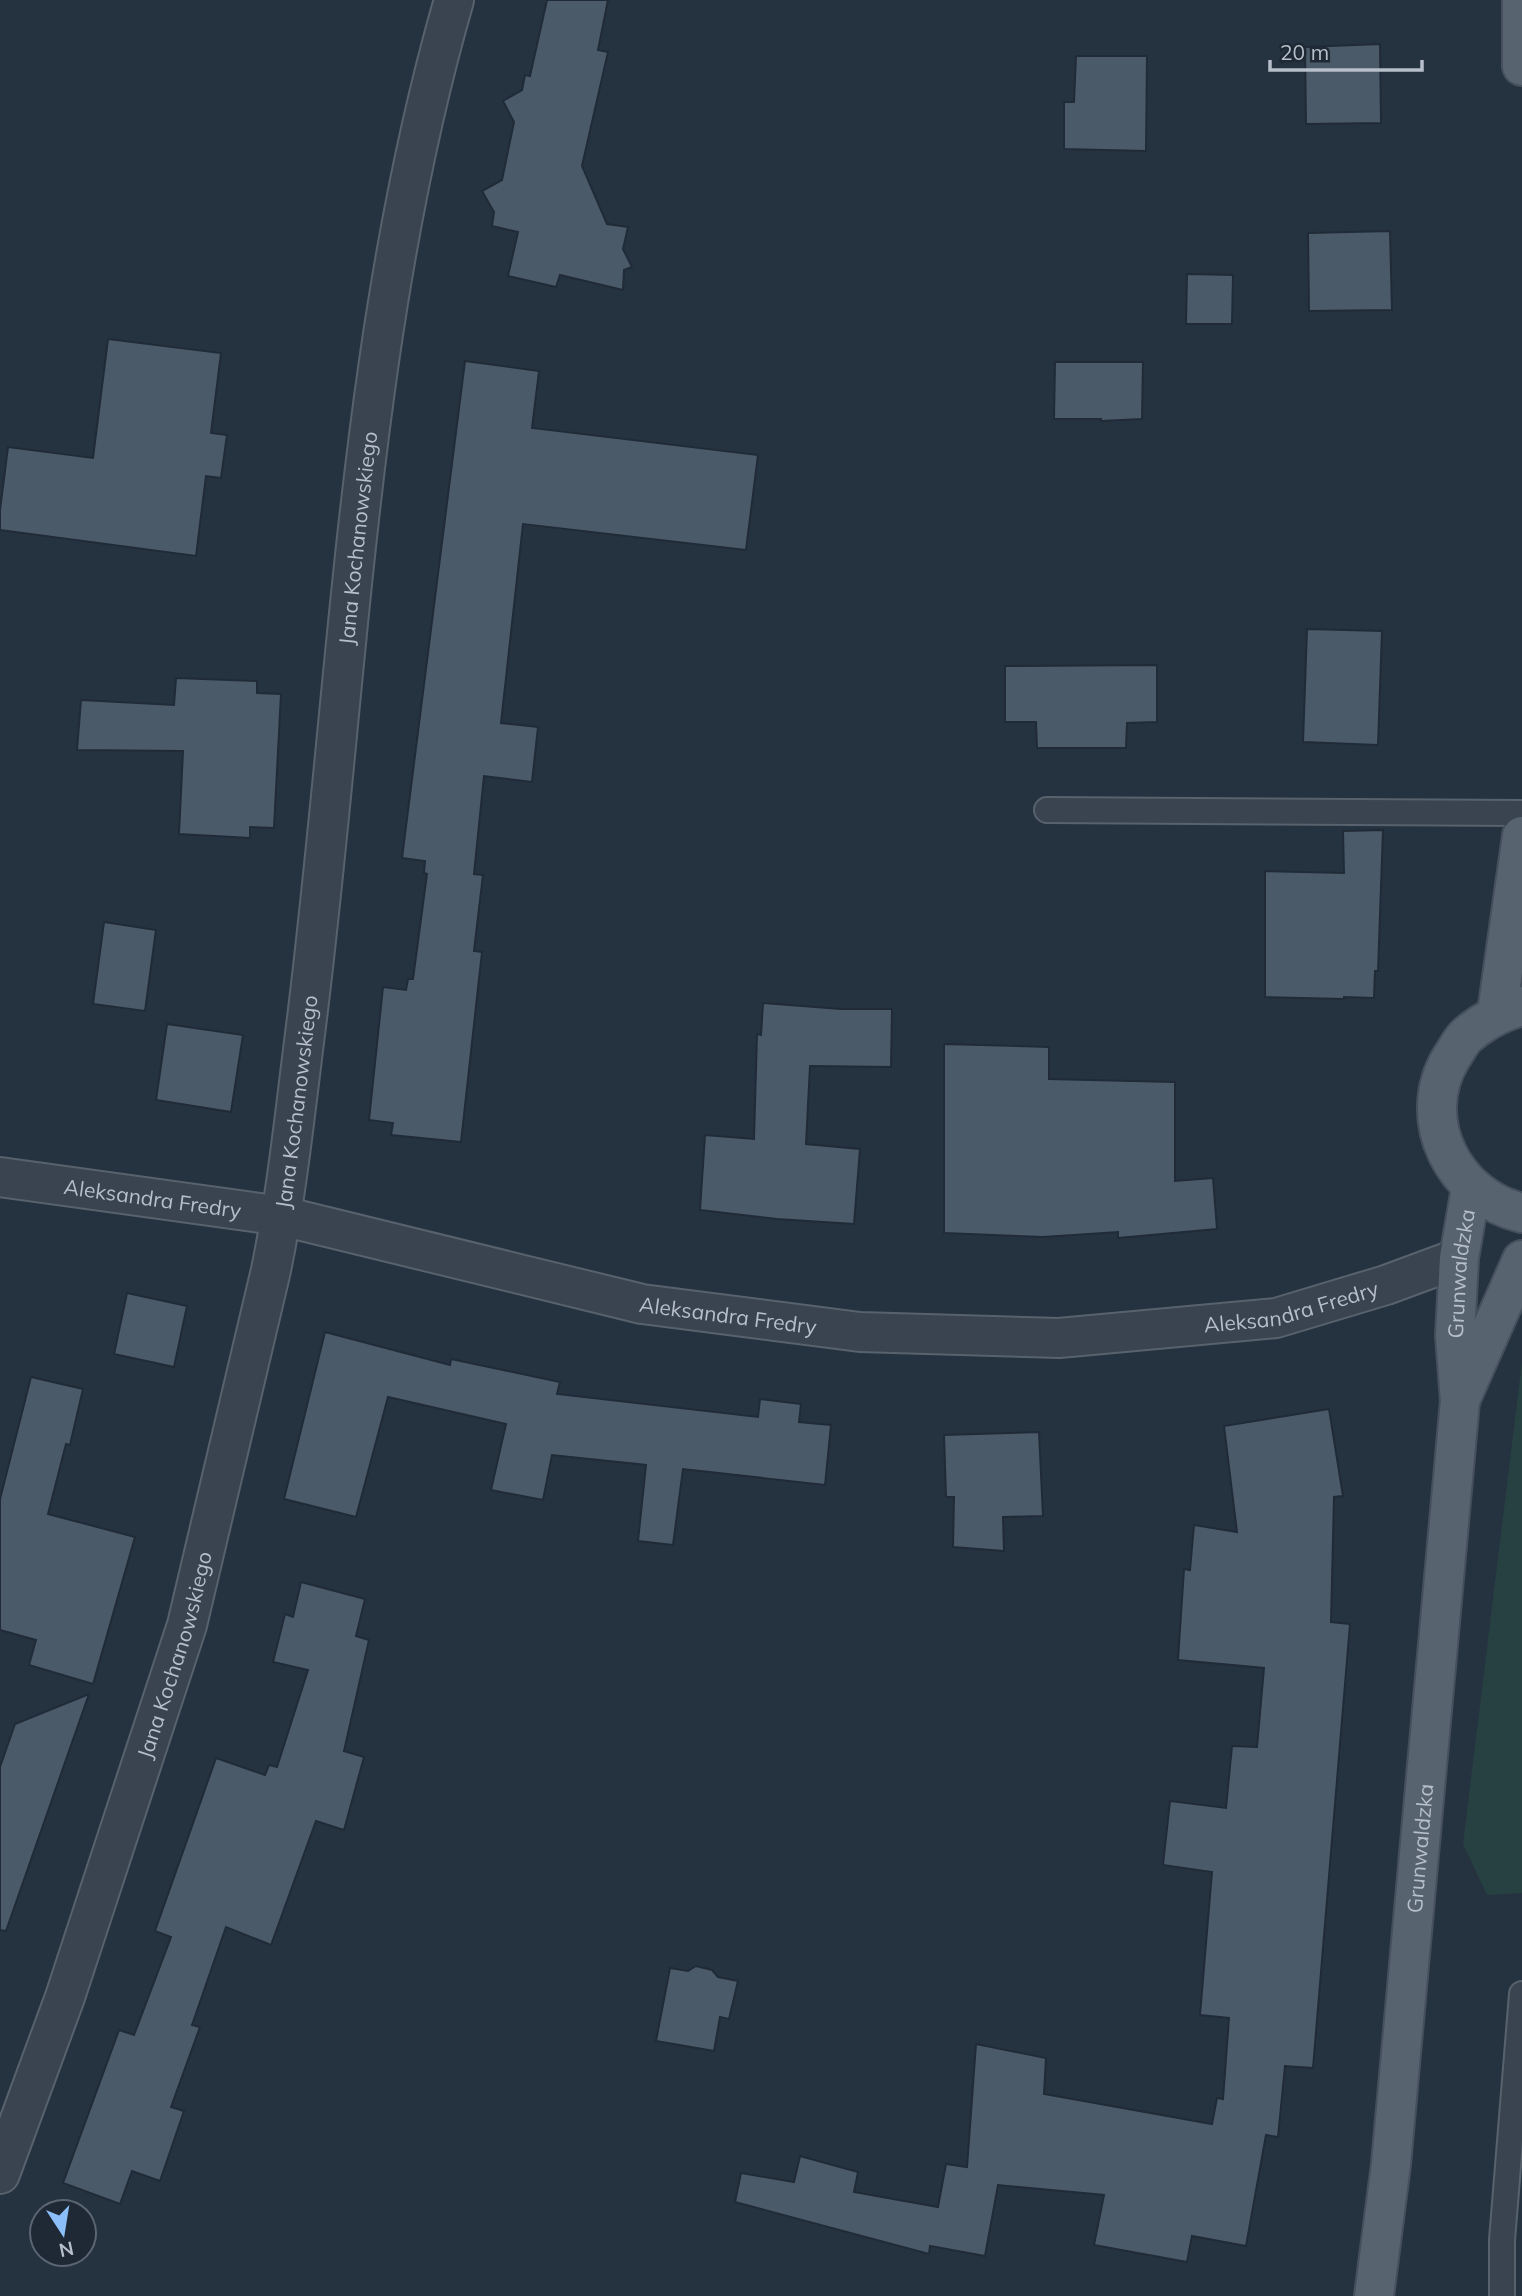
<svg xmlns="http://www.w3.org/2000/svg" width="1522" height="2296" viewBox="0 0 1522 2296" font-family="Mulish,sans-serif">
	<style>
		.green { fill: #274041 }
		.building { fill: #4b5a69; stroke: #202b37; stroke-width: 2 }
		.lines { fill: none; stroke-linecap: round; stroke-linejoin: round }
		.lane-casing { stroke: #57626d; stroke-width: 28 }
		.street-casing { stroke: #57626d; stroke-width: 42 }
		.primary-casing { stroke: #46505c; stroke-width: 42 }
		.lane { stroke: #394450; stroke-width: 24 }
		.street { stroke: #394450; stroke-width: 38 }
		.primary { stroke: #576470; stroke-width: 38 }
		.labels { text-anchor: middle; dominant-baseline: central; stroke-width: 6; stroke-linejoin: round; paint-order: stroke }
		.street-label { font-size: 21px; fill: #b6bfca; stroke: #1e2935 }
	</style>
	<rect width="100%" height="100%" fill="#253340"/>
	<polygon class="green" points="1522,1362 1522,1893 1487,1895 1463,1844"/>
	<g class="building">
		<polygon points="547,0 608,0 598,50 608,52 582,166 607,224 628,227 623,249 632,267 624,270 623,290 560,275 556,287 508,276 518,232 492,226 494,212 482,191 502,180 514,122 503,101 522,90 525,75 530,76"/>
		<polygon points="1380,44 1381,123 1306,124 1305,47"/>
		<polygon points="1076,56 1147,56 1146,151 1064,149 1064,102 1074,102"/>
		<polygon points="1390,231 1392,310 1309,311 1308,233"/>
		<polygon points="1187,274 1233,275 1232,324 1186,324"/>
		<polygon points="108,339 221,353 211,433 227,435 221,478 206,476 196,556 0,530 0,510 8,447 93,458"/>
		<polygon points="465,361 539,371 532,428 758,455 746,550 523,524 501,723 538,727 532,782 484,776 474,874 483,875 474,951 482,952 461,1142 391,1135 393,1123 369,1120 383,987 406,990 408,979 413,979 427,874 424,873 425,861 402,858"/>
		<polygon points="1055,362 1143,362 1142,419 1101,421 1101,419 1054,419"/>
		<polygon points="1307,629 1382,631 1378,745 1303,742"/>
		<polygon points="1157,665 1157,722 1127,723 1126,748 1037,748 1036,722 1005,722 1005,666"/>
		<polygon points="176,678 257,681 257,693 281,694 274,828 250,827 250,838 179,834 183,751 77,750 81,700 174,705"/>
		<polygon points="1383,830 1378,971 1375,971 1374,998 1344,997 1344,999 1265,997 1265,871 1344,873 1343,831"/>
		<polygon points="104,922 156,930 145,1011 93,1004"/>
		<polygon points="763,1003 841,1009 892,1009 891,1067 810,1066 806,1144 860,1149 854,1224 777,1219 700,1210 705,1135 754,1139 757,1034 761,1035"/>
		<polygon points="167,1024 243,1035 231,1112 156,1100"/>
		<polygon points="944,1044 1049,1047 1049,1079 1175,1082 1175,1181 1213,1178 1217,1229 1118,1238 1118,1232 1043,1237 944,1233"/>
		<polygon points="127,1293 187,1306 174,1367 114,1354"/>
		<polygon points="325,1332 450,1365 451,1359 560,1382 557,1394 758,1417 760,1399 801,1404 799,1422 831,1425 825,1485 683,1469 673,1545 638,1541 646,1465 552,1455 543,1500 491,1490 506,1424 388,1397 356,1517 284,1499"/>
		<polygon points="31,1377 83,1389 70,1445 66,1444 48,1514 135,1537 93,1684 29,1665 36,1640 0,1630 0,1499"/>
		<polygon points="1329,1409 1343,1496 1334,1497 1331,1622 1350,1624 1313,2068 1285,2066 1278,2137 1266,2135 1246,2246 1192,2236 1187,2262 1094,2245 1104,2195 998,2185 985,2256 930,2246 929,2254 735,2202 741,2173 794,2182 800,2156 858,2172 854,2192 938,2207 946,2164 967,2167 976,2044 1046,2058 1044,2094 1212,2124 1217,2098 1223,2099 1229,2018 1200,2015 1212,1872 1163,1865 1170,1801 1226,1808 1232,1746 1257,1747 1264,1668 1178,1660 1184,1569 1190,1570 1194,1525 1237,1532 1224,1426"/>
		<polygon points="1039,1432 1043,1516 1003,1517 1004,1551 953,1547 954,1497 946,1497 944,1435"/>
		<polygon points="301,1582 365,1599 356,1636 369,1640 344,1751 364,1757 344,1830 316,1821 271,1945 226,1927 192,2025 200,2027 171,2107 184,2111 160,2181 132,2171 120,2204 63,2183 119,2030 134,2035 171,1937 155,1931 216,1758 265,1775 269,1765 277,1767 308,1670 273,1662 285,1614 293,1617"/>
		<polygon points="89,1694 6,1931 0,1930 0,1767 15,1724"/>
		<polygon points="696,1966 712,1970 718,1977 738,1981 729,2019 720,2017 714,2051 656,2041 670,1968 688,1971"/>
	</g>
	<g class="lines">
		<g class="lane-casing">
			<g id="lane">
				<polyline points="1047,810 1522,813"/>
				<polyline points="1502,2296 1502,2240 1522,1994"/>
			</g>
		</g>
		<g class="street-casing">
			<g id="street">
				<path id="s1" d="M0,1177L282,1216L642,1304L860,1332L1059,1338L1276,1318L1386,1285L1459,1258"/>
				<path id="s2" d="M0,2174L65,1997L187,1625L271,1270C287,1192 295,1113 305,1034C349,689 357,336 454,0"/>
			</g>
		</g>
		<g class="primary-casing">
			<g id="primary">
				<polyline points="1522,0 1522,66"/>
				<path d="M1522,1006C1501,1012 1483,1021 1466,1036C1460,1042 1456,1051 1451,1058C1414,1120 1454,1197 1522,1213"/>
				<polyline points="1497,1013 1522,836"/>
				<polyline points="1462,1396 1522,1260"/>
				<path id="s3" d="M1374,2296L1391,2164L1460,1401L1455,1336L1459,1258L1471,1188"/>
			</g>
		</g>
		<use href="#lane" class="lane"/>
		<use href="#street" class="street"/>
		<use href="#primary" class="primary"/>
	</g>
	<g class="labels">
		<g class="street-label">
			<text stroke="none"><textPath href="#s2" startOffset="1682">Jana Kochanowskiego</textPath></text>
			<text stroke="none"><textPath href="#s2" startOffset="1115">Jana Kochanowskiego</textPath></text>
			<text stroke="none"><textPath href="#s1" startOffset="154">Aleksandra Fredry</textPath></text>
			<text stroke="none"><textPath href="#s3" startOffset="1027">Grunwaldzka</textPath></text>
			<text stroke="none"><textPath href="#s1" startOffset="1309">Aleksandra Fredry</textPath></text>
			<text stroke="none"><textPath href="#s1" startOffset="742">Aleksandra Fredry</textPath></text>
			<text stroke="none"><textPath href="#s2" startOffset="548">Jana Kochanowskiego</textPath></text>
			<text stroke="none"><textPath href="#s3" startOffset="450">Grunwaldzka</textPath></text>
		</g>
	</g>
	<g transform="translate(63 2233) rotate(168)"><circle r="33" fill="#1e2935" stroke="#5b6571" stroke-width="2"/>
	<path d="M0-5L12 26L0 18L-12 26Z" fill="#8cbff9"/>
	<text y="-10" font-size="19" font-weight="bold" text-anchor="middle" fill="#b6bfca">N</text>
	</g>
	<path d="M1270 60v10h152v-10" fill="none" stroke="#b6bfca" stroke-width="3.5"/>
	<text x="1280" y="60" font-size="21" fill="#b6bfca" stroke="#1e2935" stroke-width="5" paint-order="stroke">20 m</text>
</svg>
